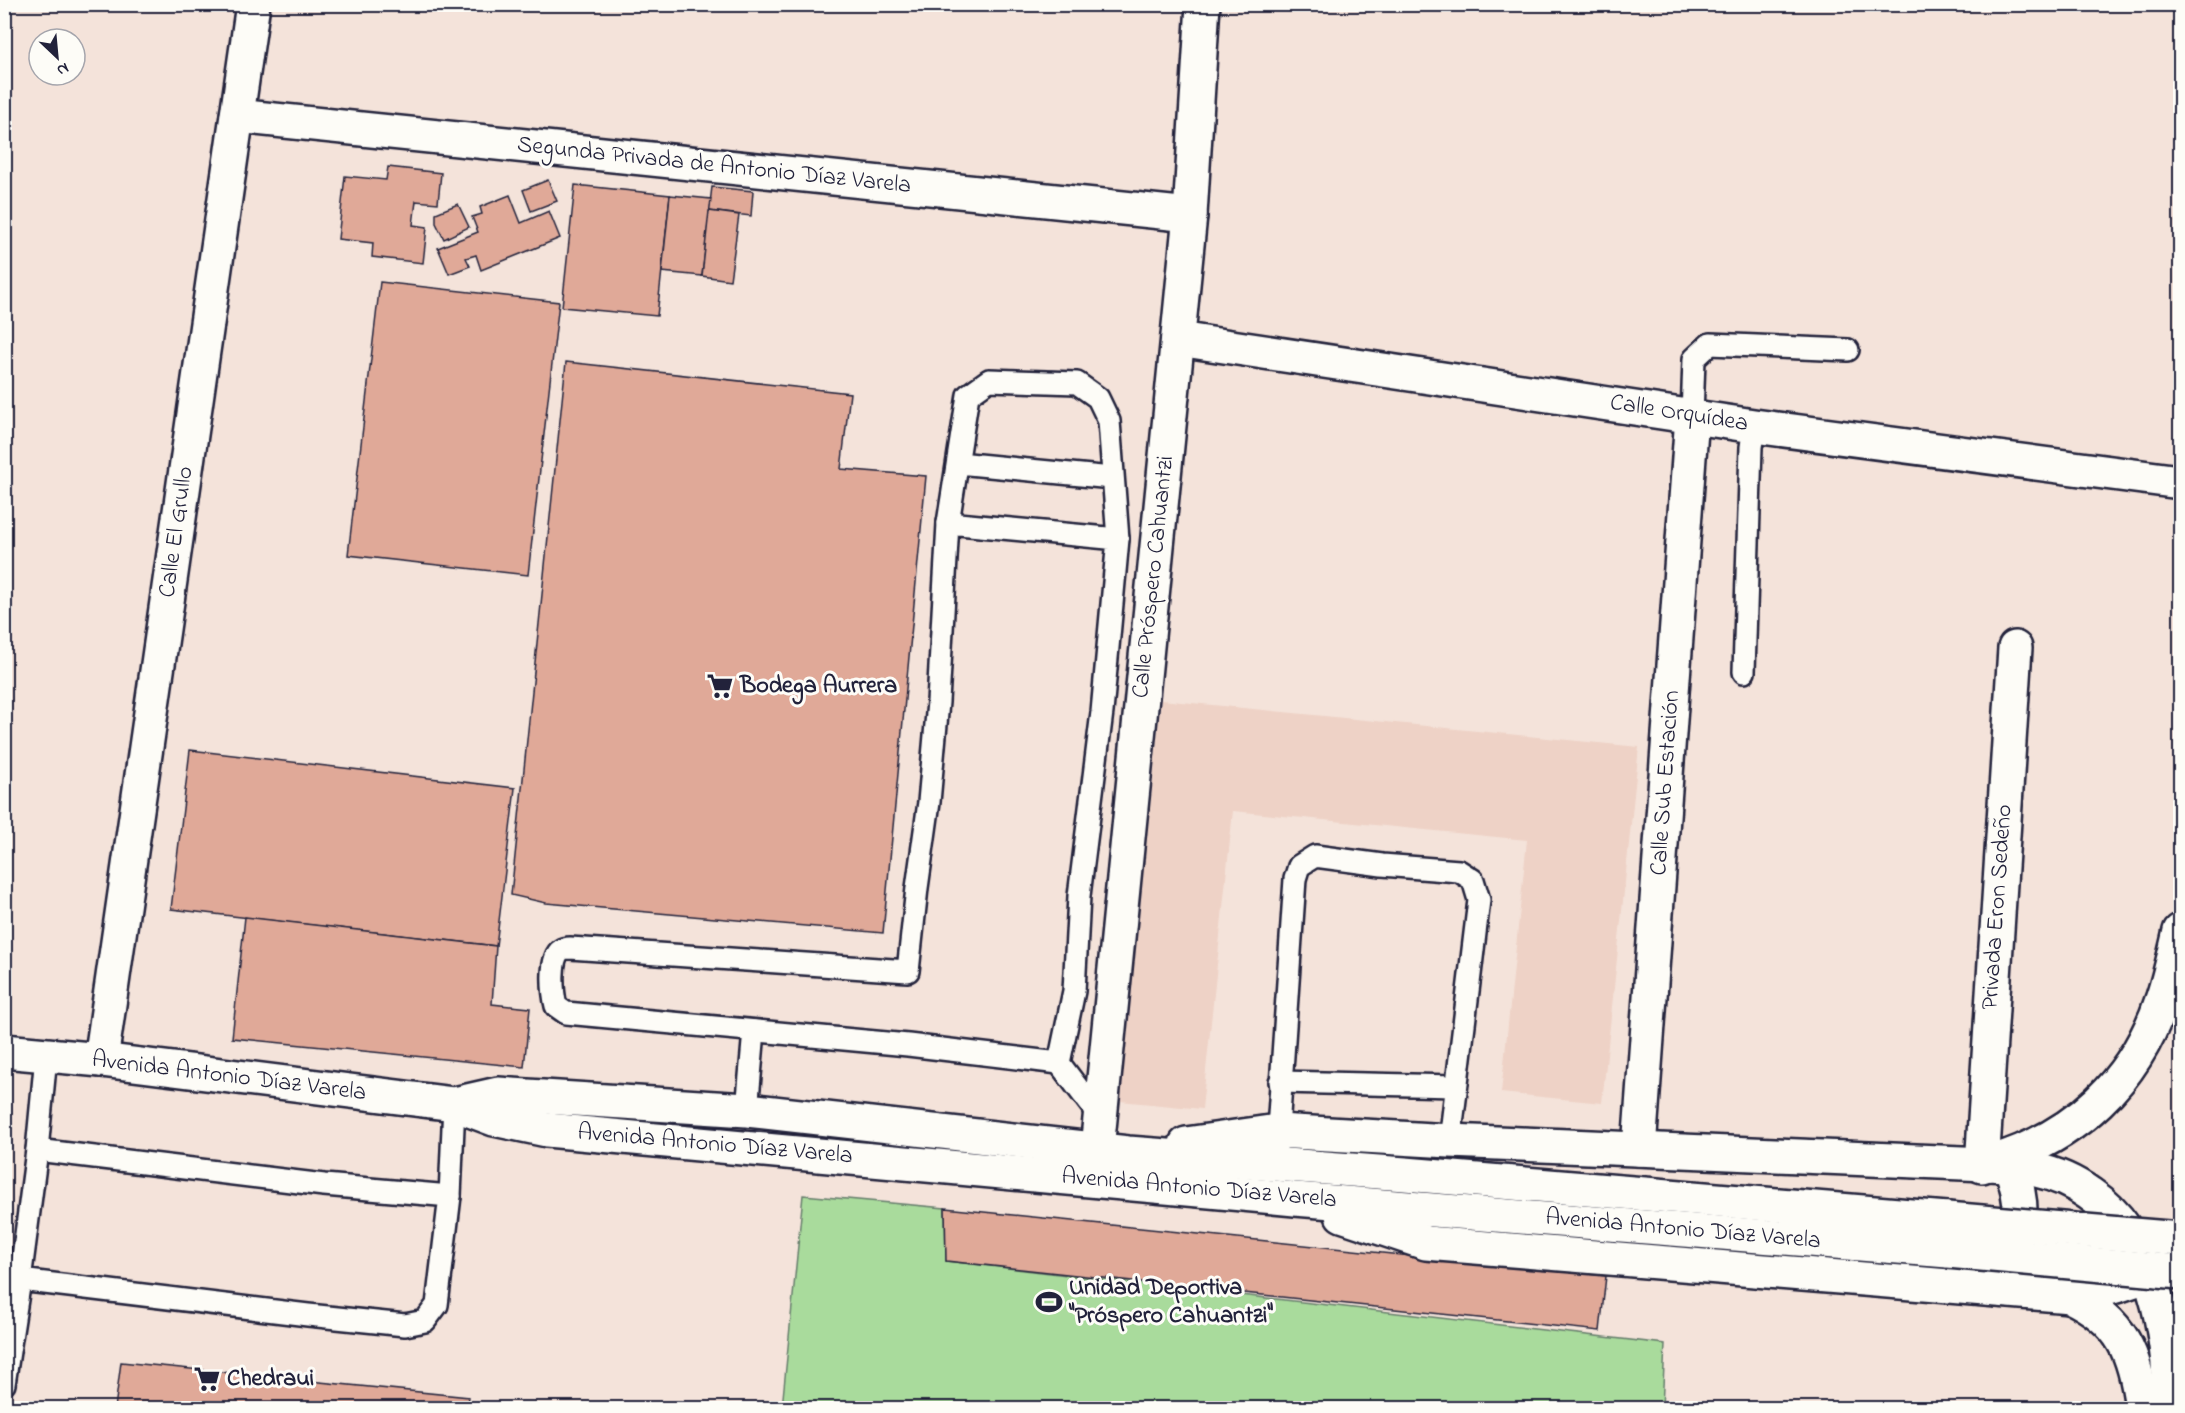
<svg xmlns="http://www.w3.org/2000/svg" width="2185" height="1413" viewBox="0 0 2185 1413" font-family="'Indie Flower',sans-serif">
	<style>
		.built { fill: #eed2c6 }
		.green { fill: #a9db9c; stroke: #667e6c; stroke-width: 1.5 }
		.building { fill: #e0a998; stroke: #22223b; stroke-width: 1.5 }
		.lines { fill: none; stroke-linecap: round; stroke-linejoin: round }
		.lane-casing { stroke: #22223b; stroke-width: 26 }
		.street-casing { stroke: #22223b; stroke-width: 38 }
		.primary-casing { stroke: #22223b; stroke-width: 38 }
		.lane { stroke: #fdfcf7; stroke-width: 21 }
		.street { stroke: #fdfcf7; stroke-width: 33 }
		.primary { stroke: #fdfcf7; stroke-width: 33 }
		.primary-bridge-casing { stroke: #22223b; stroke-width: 38; stroke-linecap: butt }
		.primary-bridge { stroke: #fdfcf7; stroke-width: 33 }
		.labels { text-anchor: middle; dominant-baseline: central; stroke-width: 6; stroke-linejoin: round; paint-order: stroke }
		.street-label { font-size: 24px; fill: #22223b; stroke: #fdfcf7 }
		.poi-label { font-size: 24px; font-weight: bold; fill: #22223b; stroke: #fdfcf7; text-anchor: start }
	</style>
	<rect width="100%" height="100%" fill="#f4e3da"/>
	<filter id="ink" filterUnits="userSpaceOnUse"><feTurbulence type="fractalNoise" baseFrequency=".0167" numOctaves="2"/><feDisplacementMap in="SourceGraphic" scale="12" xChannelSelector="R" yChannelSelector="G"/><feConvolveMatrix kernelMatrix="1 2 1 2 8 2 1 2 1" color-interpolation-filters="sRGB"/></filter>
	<g filter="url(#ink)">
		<polygon class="built" points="1161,700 1639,747 1602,1103 1501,1093 1527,840 1233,811 1202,1109 1120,1101"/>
		<polygon class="green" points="803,1195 945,1208 946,1261 1665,1344 1662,1408 782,1408"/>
		<g class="building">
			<polygon points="388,167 441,173 438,203 416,201 413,225 427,227 423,263 372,257 373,243 338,239 345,176 386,180"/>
			<polygon points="548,180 557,201 531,211 523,190"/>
			<polygon points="575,185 670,195 657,316 562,307"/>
			<polygon points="712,187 753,191 751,216 709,211"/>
			<polygon points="510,195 521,223 549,211 560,238 481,270 476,255 466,258 470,266 449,274 438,248 478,232 472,217 482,214 480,207"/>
			<polygon points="670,195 711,199 702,276 662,272"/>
			<polygon points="458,204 469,227 444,239 436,223 436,213"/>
			<polygon points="709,211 739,215 730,280 702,276"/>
			<polygon points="380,282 559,302 528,575 348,555"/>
			<polygon points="566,362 850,393 841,469 926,476 883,933 546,903 511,895"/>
			<polygon points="190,750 515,788 496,946 171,909"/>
			<polygon points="245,917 496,946 492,1004 530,1008 524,1067 232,1038"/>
			<polygon points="945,1208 1606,1276 1600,1331 946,1261"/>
			<polygon points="121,1362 469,1397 467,1408 115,1408"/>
		</g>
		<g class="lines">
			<g class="lane-casing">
				<g id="lane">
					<polyline points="1692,416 1694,359 1710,344 1848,350"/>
					<polyline points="958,463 1112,478"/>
					<polyline points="948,523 968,395 989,380 1077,383 1098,398 1109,421 1118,539"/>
					<polyline points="1744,672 1751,447 1754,426"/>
					<path d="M1059,1063L1074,991L1079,896L1102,712L1118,539L948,523L938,702L929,802L917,888L908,971L570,948C567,948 564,948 561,950C549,958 553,994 556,1006L566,1013L908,1045L1059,1063L1100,1117"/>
					<polyline points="1280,1082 1455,1086"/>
					<polyline points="747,1110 754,1031"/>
					<polyline points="1277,1144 1295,879 1299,866 1315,856 1382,865 1459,871 1473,880 1479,900 1450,1141"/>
					<polyline points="37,1150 324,1185 450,1196"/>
					<polyline points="20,1280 37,1150 46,1056"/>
					<polyline points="4,1384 20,1280 308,1315 405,1325 425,1321 437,1305 450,1196 454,1104"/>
				</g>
			</g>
			<g class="street-casing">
				<g id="street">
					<polyline points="237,116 1190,215"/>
					<polyline points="1178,339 1754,426 2180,482"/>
					<polyline points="101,1060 253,4"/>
					<polyline points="1097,1149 1190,215 1203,4"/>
					<polyline points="1639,1149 1692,416"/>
					<polyline points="1982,1166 2015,648"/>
				</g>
			</g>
			<g class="primary-casing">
				<g id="primary">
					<polyline points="4,1051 101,1060 454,1104 494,1119 547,1130 1295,1199 1948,1251"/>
					<polyline points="454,1104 498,1094 747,1110 1128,1153 1405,1174 1947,1219"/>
					<path d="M1186,1144L1277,1131L1450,1141L2009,1165C2018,1168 2027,1168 2036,1170C2055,1174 2075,1183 2090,1194C2154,1237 2170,1337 2170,1408"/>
					<path d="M1992,1162C2075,1137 2136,1081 2163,997C2170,976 2175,953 2180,931"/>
					<path d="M2010,1166C2022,1194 2023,1224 2015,1253"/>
					<path d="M1342,1215L1426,1243L2070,1296C2104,1291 2136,1282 2166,1266"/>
					<path d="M2070,1296C2123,1321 2135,1354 2142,1408"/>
				</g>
			</g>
			<use href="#lane" class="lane"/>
			<use href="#street" class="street"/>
			<use href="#primary" class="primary"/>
			<g class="primary-bridge-casing">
				<g id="primary-bridge">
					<polyline points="1947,1219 2180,1239"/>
					<polyline points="1948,1251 2180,1272"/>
				</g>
			</g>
			<use href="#primary-bridge" class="primary-bridge"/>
		</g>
	</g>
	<defs>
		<g id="supermarket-bare" transform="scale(2.07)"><path d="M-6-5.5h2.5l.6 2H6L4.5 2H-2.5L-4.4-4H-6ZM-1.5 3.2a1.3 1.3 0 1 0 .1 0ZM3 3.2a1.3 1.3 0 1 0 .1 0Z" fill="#22223b" stroke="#fdfcf7" stroke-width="2.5" paint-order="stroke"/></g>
		<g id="stadium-bare" transform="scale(2.07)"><path d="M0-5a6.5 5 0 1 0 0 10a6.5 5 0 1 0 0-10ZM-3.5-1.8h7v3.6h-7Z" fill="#22223b" stroke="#fdfcf7" stroke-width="2.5" paint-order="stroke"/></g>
	</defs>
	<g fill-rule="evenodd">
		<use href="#supermarket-bare" x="720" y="686"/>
		<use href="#stadium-bare" x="1049" y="1302"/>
		<use href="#supermarket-bare" x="207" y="1379"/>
	</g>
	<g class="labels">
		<g class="street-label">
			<text transform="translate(714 166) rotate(6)">Segunda Privada de Antonio Díaz Varela</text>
			<text transform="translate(1679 414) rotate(9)">Calle Orquídea</text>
			<text transform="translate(177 532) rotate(-82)">Calle El Grullo</text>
			<text transform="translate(1154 577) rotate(-84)">Calle Próspero Cahuantzi</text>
			<text transform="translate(1666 783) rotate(-86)">Calle Sub Estación</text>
			<text transform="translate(1998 907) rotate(-86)">Privada Eron Sedeño</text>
			<text transform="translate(229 1077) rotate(7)">Avenida Antonio Díaz Varela</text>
			<text transform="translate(715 1145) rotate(5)">Avenida Antonio Díaz Varela</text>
			<text transform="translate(1199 1189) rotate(5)">Avenida Antonio Díaz Varela</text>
			<text transform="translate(1683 1230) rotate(5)">Avenida Antonio Díaz Varela</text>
		</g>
		<g class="poi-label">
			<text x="740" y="686">Bodega Aurrera</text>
			<text x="1069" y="1288">Unidad Deportiva<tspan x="1069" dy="28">"Próspero Cahuantzi"</tspan></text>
			<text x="227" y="1379">Chedraui</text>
		</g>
	</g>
	<rect width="2185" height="1413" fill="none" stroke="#fdfcf7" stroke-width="24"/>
	<rect x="12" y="12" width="2161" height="1389" fill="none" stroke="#22223b" stroke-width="2" filter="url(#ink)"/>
	<g transform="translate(57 57) rotate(154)"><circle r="28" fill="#fdfcf7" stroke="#a5a5ac" stroke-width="1.5"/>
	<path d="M0-4.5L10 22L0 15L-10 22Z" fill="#22223b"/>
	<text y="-9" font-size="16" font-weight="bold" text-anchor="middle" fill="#22223b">N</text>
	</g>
</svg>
